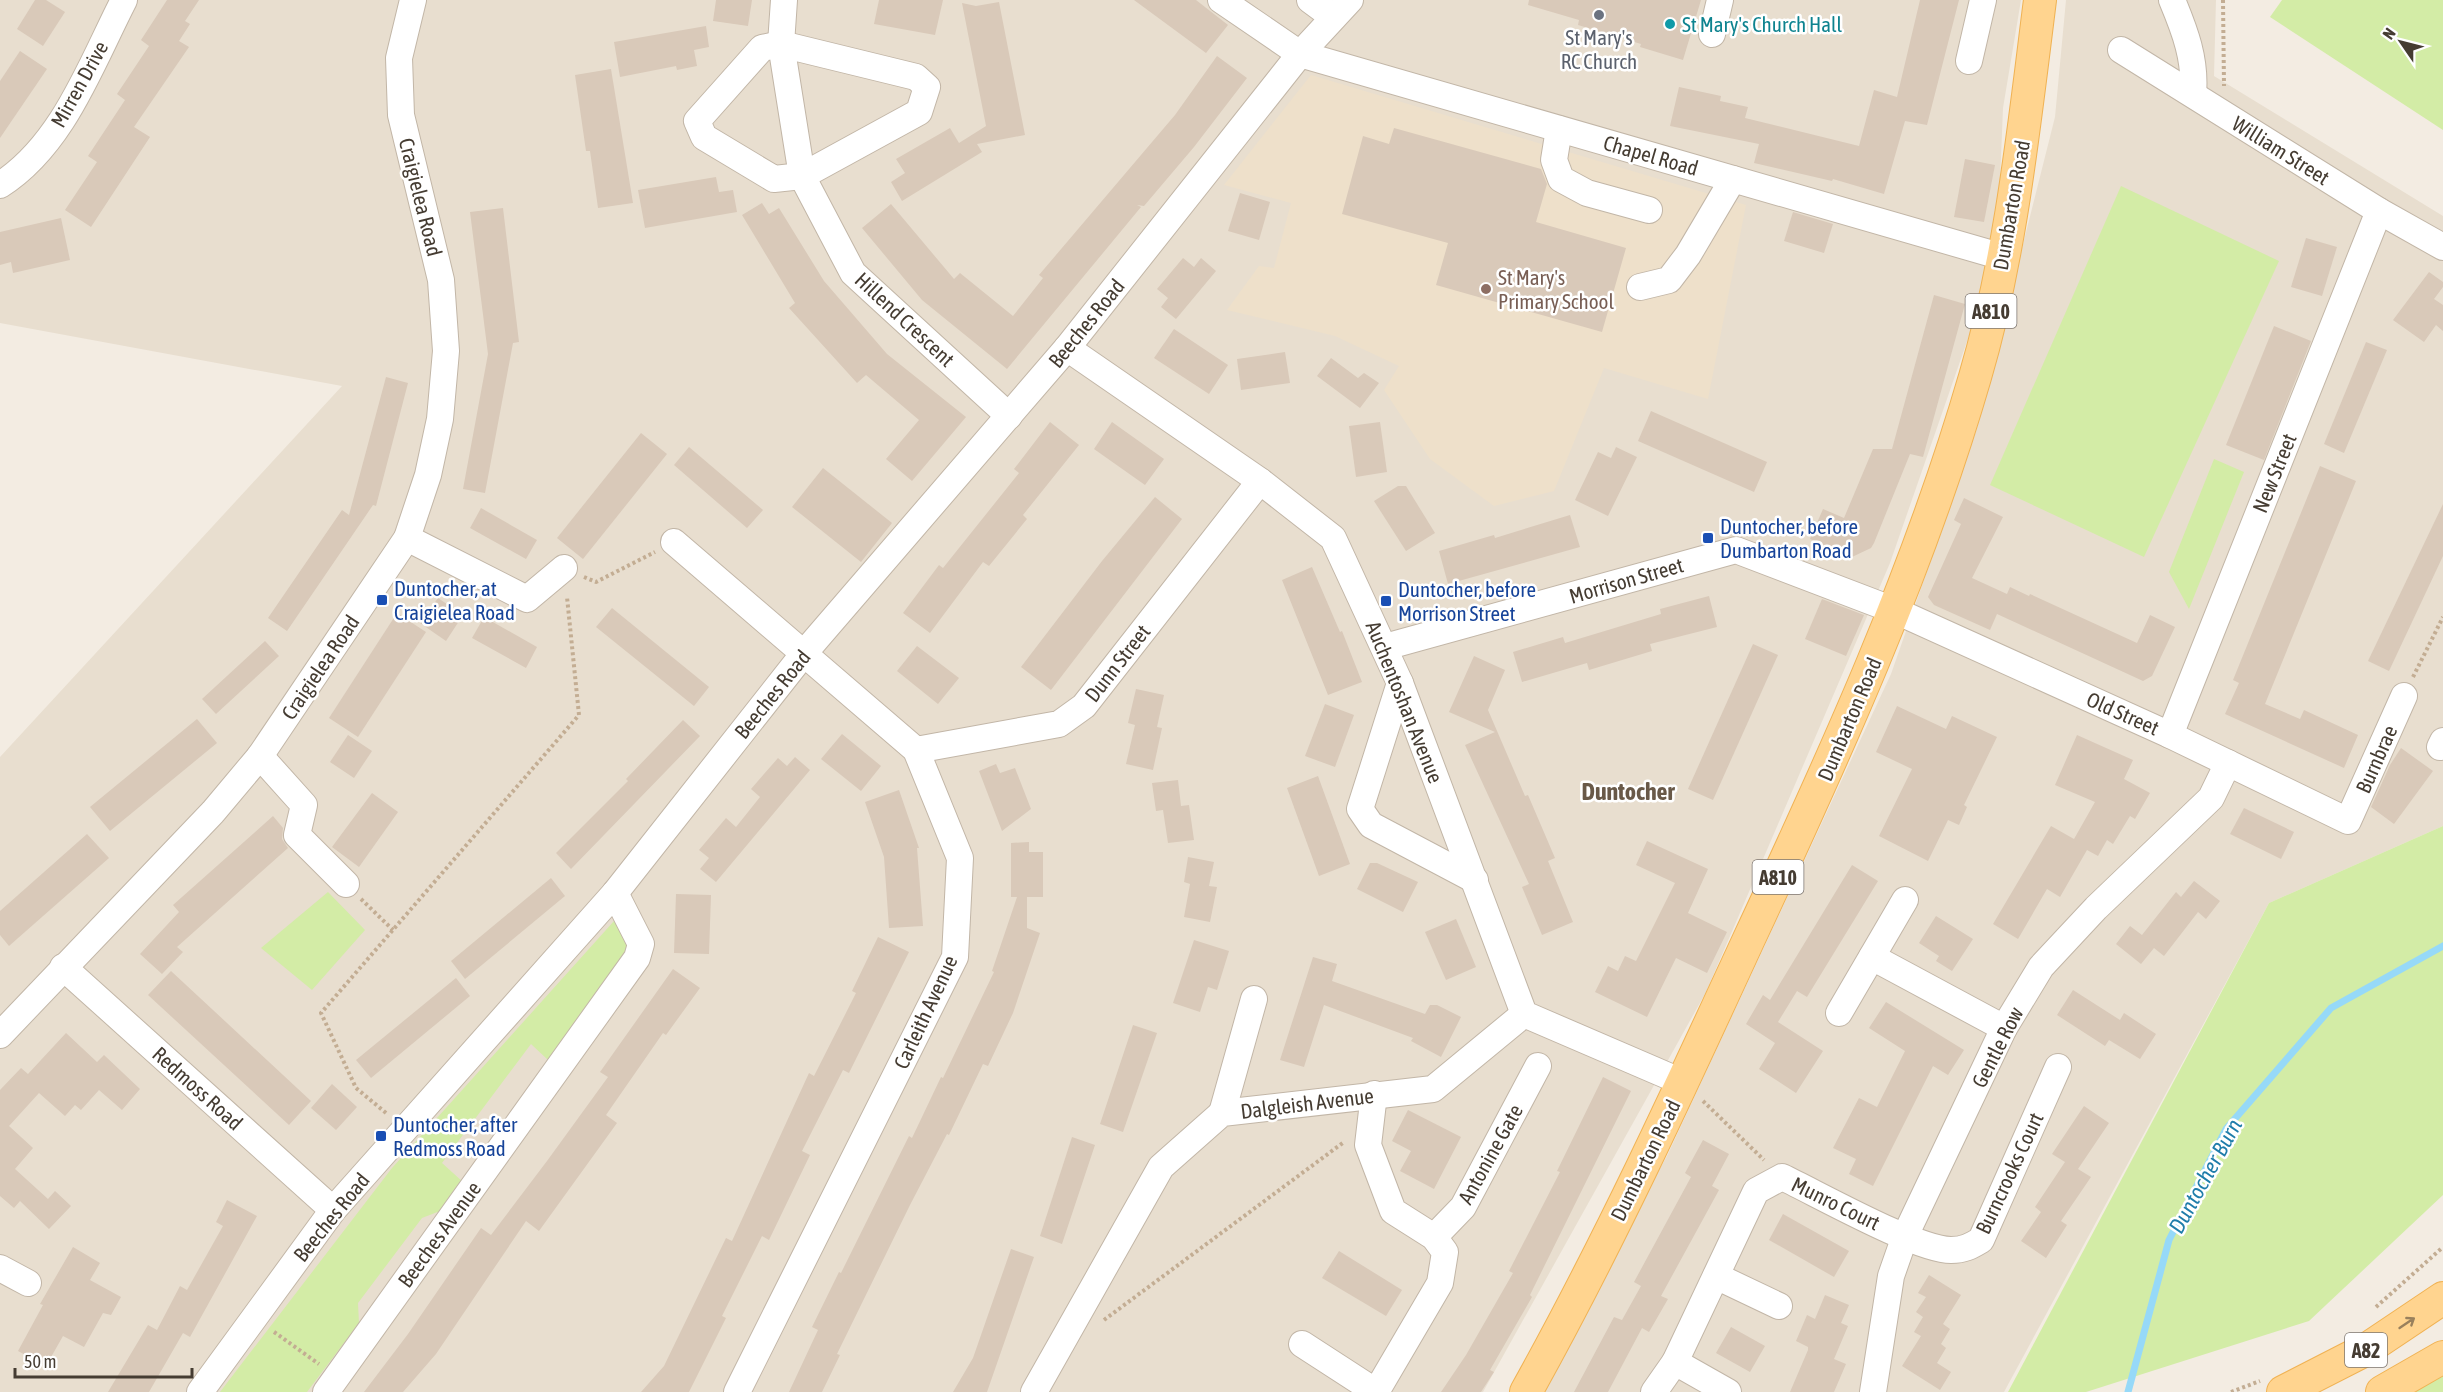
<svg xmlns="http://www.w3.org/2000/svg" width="2443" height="1392" viewBox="0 0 2443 1392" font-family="'Asap Condensed',sans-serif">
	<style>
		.residential { fill: #e8decf }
		.education { fill: #eee0ca }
		.green { fill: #d3eca6 }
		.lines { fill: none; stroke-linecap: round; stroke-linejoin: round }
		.stream { stroke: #96d9f8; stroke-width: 7 }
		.building { fill: #d9c9b9 }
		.minor-casing { stroke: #c2b6a7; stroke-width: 28 }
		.major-casing { stroke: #f0b253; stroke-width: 34 }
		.path { stroke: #c3ad93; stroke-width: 4; stroke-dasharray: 3 3; stroke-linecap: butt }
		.minor { stroke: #fff; stroke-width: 26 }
		.major { stroke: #ffd48f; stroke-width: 32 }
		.oneway { stroke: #99805c }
		.worship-dot { fill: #6b7280; stroke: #fff; stroke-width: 2 }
		.culture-dot { fill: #0f9aa8; stroke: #fff; stroke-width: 2 }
		.education-dot { fill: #8d6e63; stroke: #fff; stroke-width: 2 }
		.transit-dot { fill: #1a4fb4; stroke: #fff; stroke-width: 2 }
		.labels { text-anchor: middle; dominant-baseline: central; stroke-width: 5; stroke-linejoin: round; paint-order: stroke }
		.shield { fill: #fff; stroke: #7d7670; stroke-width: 1.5 }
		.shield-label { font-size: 20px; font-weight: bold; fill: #453c32 }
		.culture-label { font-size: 21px; fill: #0d838f; stroke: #fff; text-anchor: start }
		.worship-label { font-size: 21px; fill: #5b616d; stroke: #fff }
		.street-label { font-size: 21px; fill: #453c32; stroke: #fff }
		.education-label { font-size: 21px; fill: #785e54; stroke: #fff; text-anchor: start }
		.transit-label { font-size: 21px; fill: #164399; stroke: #fff; text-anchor: start }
		.water-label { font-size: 22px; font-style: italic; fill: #1f7daa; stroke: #fff }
		.quarter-label { font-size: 24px; font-weight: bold; fill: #695948; stroke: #fff }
	</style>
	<rect width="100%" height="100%" fill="#f3ece2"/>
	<g class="residential">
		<polygon points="0,0 2021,0 2003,108 1997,255 1890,563 1706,992 1483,1392 0,1392 0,757 342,386 0,323"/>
		<polygon points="2066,0 2216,0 2214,76 2443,216 2443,826 2269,903 2004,1392 1536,1392 1667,1156 1891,674 1976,431 2055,117"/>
	</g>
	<polygon class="education" points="1311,75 1746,205 1708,399 1604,368 1554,491 1494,506 1430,459 1384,390 1399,366 1335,336 1227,310 1259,266 1274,268 1291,203 1224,185"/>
	<g class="green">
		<polygon points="2282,0 2443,0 2443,130 2270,17"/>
		<polygon points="2121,186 2279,261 2144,557 1990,485"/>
		<polygon points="2214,459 2244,472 2189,609 2169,572"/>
		<polygon points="2443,826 2443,1195 2309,1321 2086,1392 2008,1392 2269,903"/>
		<polygon points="328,892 365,930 312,990 261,948"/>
		<polygon points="614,921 621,923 627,940 627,954 548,1060 531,1044 442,1163 463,1182 440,1211 422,1218 358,1303 359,1323 307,1392 220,1392 392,1168"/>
		<polygon points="2443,1357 2443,1392 2382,1392"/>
	</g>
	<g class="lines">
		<polyline class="stream" points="2128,1392 2169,1240 2226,1129 2331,1008 2443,946"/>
	</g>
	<g class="building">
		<polygon points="35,0 46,0 65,12 43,46 17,29"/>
		<polygon points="167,0 199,0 185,21 190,24 179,41 189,47 134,127 150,137 91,227 65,210 97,162 88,156 125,100 117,94 149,46 141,40"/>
		<polygon points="716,0 752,0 748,26 713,21"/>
		<polygon points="879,0 943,0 935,35 874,24"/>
		<polygon points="1134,0 1196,0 1228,25 1206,53"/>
		<polygon points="1529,0 1701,0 1683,60 1640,47 1641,44 1578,25 1579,20 1528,5"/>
		<polygon points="1920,0 1959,0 1927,125 1905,121 1884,194 1833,179 1832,181 1754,163 1759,144 1670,126 1679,87 1721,96 1720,101 1748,107 1745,118 1859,146 1874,90 1897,97"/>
		<polygon points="999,2 1025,135 977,144 982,152 902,201 891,182 905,173 896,159 950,128 959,143 986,126 962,3 976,6"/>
		<polygon points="706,26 709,47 694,50 697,66 677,70 676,66 620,77 614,42"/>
		<polygon points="20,51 47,69 0,138 0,81"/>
		<polygon points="1217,56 1247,78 1194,147 1144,206 1137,205 1141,207 1007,369 922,300 862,228 891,204 954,279 960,273 1013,316 1043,278 1039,275 1175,115"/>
		<polygon points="611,69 633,203 598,208 590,151 586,151 575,75"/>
		<polygon points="1394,128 1541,169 1547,184 1536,222 1626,248 1602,332 1436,285 1448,243 1342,214 1363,136 1389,144"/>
		<polygon points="1965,159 1995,165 1984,222 1954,217"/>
		<polygon points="716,177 719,192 733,190 737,212 645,228 638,190"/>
		<polygon points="1240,193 1270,202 1259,240 1228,231"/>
		<polygon points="762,203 769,214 779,208 824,281 887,354 966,417 912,481 886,459 919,420 866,375 857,383 789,308 795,303 742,215"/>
		<polygon points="503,208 519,342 513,343 485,493 463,489 488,354 470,212"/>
		<polygon points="1793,212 1833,224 1824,253 1784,241"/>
		<polygon points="61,218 70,260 13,273 11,262 0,265 0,232"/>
		<polygon points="2306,238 2337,247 2322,296 2291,287"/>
		<polygon points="1183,258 1194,267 1201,258 1216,271 1176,319 1161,307 1168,298 1157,289"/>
		<polygon points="2429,272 2443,282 2443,287 2434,299 2443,305 2443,331 2436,325 2424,342 2393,320"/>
		<polygon points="1934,295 1965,304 1923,457 1910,454 1874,543 1871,548 1852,557 1810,539 1823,509 1844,518 1873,449 1892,449"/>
		<polygon points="2274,326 2311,341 2264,460 2226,445"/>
		<polygon points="1174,329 1228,365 1209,394 1154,358"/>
		<polygon points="2366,342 2387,350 2344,453 2324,444"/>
		<polygon points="1285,352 1290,383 1241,390 1237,359"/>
		<polygon points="1331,358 1358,378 1364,373 1379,383 1360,408 1317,376"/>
		<polygon points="386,377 408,383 376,506 373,505 287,631 268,618 342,510 349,515"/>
		<polygon points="1651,411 1767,462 1754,492 1638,441"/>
		<polygon points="1050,422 1079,445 1023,515 1027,519 989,566 983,562 930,633 903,613 939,565 943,568 1019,473 1014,469"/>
		<polygon points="1112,422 1164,459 1145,485 1094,449"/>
		<polygon points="1380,422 1387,472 1356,477 1349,426"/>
		<polygon points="641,433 667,454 583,559 557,538"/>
		<polygon points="689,447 763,510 747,528 674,465"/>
		<polygon points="1616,447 1637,457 1608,516 1575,500 1598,452 1611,458"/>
		<polygon points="2320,466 2356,481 2265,704 2300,719 2304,710 2358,735 2344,768 2225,714 2239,683 2233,680"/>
		<polygon points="823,468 892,523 861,562 792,507"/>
		<polygon points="1398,486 1406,486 1435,533 1406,551 1374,501"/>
		<polygon points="1155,497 1182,519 1051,690 1021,667 1102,561"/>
		<polygon points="1964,498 2003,517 1972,578 2007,594 2010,587 2029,596 2030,594 2137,643 2150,615 2175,627 2152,676 2143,681 1997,614 1990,630 1934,605 1928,597 1961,524 1954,520"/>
		<polygon points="2443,504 2443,556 2389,671 2368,661"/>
		<polygon points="481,508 537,540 526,559 470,528"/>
		<polygon points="1570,515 1580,547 1448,584 1439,551 1494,535 1495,538"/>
		<polygon points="1312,567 1340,632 1342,631 1362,682 1328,695 1282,580"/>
		<polygon points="1709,596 1717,627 1650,644 1652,651 1589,670 1587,663 1522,682 1513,652 1563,637 1565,643 1661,614 1660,609"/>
		<polygon points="438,598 463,615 446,641 420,623"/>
		<polygon points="1822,599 1864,615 1846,656 1805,639"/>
		<polygon points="612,608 709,687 694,706 596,627"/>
		<polygon points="397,613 426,632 358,737 329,718"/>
		<polygon points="484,617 537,647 526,668 472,638"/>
		<polygon points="265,641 279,656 216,714 202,699"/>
		<polygon points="1753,644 1778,655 1713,800 1688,789"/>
		<polygon points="917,646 959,678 938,704 897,671"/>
		<polygon points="1474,656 1505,670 1488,710 1525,796 1528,795 1555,858 1548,861 1573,922 1542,935 1522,887 1529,884 1465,745 1495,732 1449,712"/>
		<polygon points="1136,689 1164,695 1157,727 1162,728 1153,770 1126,764 1135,725 1128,723"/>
		<polygon points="1325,704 1354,715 1335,767 1305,756"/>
		<polygon points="1897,706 1946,729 1952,716 1997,737 1964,805 1967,807 1959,825 1948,820 1928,861 1879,836 1912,769 1876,752"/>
		<polygon points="197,719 217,743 110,831 90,807"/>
		<polygon points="683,720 700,736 571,869 556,853 628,781 626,779"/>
		<polygon points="842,734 881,766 861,791 821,759"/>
		<polygon points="348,735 372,751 354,778 330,762"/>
		<polygon points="2077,735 2133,760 2124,779 2150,793 2135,819 2130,816 2113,844 2107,840 2098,856 2087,850 2060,897 2047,889 2018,939 1993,924 2051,826 2074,839 2095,802 2055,785"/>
		<polygon points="2401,748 2433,771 2394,824 2371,807 2390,765"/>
		<polygon points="795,757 810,770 716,882 700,869 709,858 699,850 726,818 736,827 760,797 751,789 778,758 787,766"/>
		<polygon points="996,764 1000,773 1015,768 1031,809 1002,831 979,771"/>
		<polygon points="1318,776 1350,864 1319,876 1287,788"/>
		<polygon points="1178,780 1181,806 1189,805 1194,840 1168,843 1163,810 1156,811 1152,783"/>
		<polygon points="899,790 919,848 917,848 923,926 889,928 884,857 865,802"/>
		<polygon points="372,793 398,812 359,867 332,847"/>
		<polygon points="2244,808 2294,832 2281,859 2230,834"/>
		<polygon points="273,816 283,828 282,839 288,848 177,947 183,952 162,974 140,954 179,912 173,905"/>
		<polygon points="87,834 109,858 9,946 0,935 0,911"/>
		<polygon points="1647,841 1708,869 1688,913 1727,932 1707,973 1676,958 1647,1017 1595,992 1608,966 1618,971 1625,956 1636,961 1675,883 1636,865"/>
		<polygon points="1029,842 1029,852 1043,852 1043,897 1027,897 1027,928 1040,933 1013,1013 988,1066 983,1064 949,1135 947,1134 910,1205 837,1354 840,1355 822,1392 789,1392 818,1330 812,1327 839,1272 841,1273 909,1136 912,1138 941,1077 943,1078 994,972 992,971 1017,897 1011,897 1011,843"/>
		<polygon points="1188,857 1214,862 1209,886 1217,887 1210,922 1184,917 1190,884 1184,882"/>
		<polygon points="1370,863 1377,863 1418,882 1403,912 1357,889"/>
		<polygon points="1852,865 1878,881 1807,997 1797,991 1778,1022 1823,1051 1796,1093 1759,1069 1775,1043 1746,1024 1763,995 1770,1000"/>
		<polygon points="551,878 565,896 465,979 451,961"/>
		<polygon points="2194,881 2220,901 2206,919 2198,912 2164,956 2154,948 2141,964 2116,944 2130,926 2142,935 2176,892 2181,897"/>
		<polygon points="676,894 711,895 709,954 674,953"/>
		<polygon points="1936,916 1973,939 1952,971 1936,961 1939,956 1919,943"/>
		<polygon points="1456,919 1476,967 1446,980 1425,932"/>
		<polygon points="878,937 909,952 849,1073 843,1070 802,1151 810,1155 769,1240 762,1236 722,1316 726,1318 689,1392 641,1392 664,1366 726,1238 732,1241 809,1073 814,1076 856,993 852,991"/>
		<polygon points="1194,940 1229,951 1217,990 1208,987 1200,1012 1173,1003"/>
		<polygon points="1313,957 1337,964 1332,981 1425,1014 1430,1005 1437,1005 1461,1017 1441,1057 1411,1041 1413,1038 1324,1005 1304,1067 1280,1060"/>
		<polygon points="673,969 700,988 666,1035 663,1033 606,1115 617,1123 539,1231 526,1221 436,1354 403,1392 364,1392 408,1334 481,1228 491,1235 547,1161 608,1077 600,1072"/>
		<polygon points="171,971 311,1101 289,1125 148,995"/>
		<polygon points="456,978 470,996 371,1078 356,1060"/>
		<polygon points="2073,990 2120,1020 2124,1013 2156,1034 2140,1059 2109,1040 2105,1046 2057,1015"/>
		<polygon points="1886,1002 1964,1050 1948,1075 1933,1066 1873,1186 1849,1174 1856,1159 1833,1148 1859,1098 1877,1107 1905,1051 1869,1028"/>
		<polygon points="1133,1025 1157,1033 1123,1132 1100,1124"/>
		<polygon points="66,1033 97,1062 104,1055 140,1089 122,1110 99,1090 81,1110 75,1105 65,1116 39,1093 9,1126 33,1148 15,1169 48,1199 55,1191 71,1206 49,1229 20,1201 14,1208 0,1196 0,1090 21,1068 28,1074"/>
		<polygon points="1603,1077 1631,1091 1530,1295 1532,1297 1490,1370 1494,1372 1481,1392 1441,1392 1466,1355 1513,1273 1509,1271 1560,1172 1557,1171"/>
		<polygon points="332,1084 357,1107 336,1130 311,1108"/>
		<polygon points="2084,1106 2109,1123 2078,1169 2091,1177 2061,1221 2067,1225 2046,1258 2021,1241 2041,1212 2035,1207 2065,1162 2052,1154"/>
		<polygon points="1408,1110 1461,1137 1434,1189 1400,1171 1411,1151 1392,1141"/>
		<polygon points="1072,1137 1095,1145 1062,1244 1040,1236"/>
		<polygon points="1703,1140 1729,1154 1712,1186 1719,1190 1661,1296 1668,1299 1649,1332 1642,1328 1608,1392 1574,1392 1614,1317 1622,1320 1641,1286 1634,1282 1691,1177 1685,1173"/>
		<polygon points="227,1200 257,1216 190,1337 183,1333 149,1392 108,1392 148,1325 157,1330 180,1286 187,1290 223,1226 216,1222"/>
		<polygon points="1783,1214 1849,1251 1834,1277 1769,1240"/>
		<polygon points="73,1247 100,1263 90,1280 121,1297 111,1315 103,1313 84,1347 63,1336 46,1366 18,1351 43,1305 40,1304"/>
		<polygon points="1011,1249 1034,1257 987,1392 953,1392 973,1358"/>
		<polygon points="1339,1251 1402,1290 1386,1316 1322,1278"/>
		<polygon points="1929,1275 1961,1295 1943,1324 1950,1329 1941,1344 1946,1348 1937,1363 1951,1372 1940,1390 1902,1366 1921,1336 1914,1332 1923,1317 1916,1312 1926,1297 1918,1293"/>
		<polygon points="1825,1295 1849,1305 1841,1323 1848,1326 1834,1359 1846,1364 1834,1392 1790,1392 1808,1350 1808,1347 1796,1341 1807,1315 1815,1319"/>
		<polygon points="1731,1327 1765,1346 1750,1372 1716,1353"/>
	</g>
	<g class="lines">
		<g class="minor-casing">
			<g id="minor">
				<polyline points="784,0 781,44 802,176 853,273 1009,416"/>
				<polyline points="1221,0 1300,54 2003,257"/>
				<polyline points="1310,0 1333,17"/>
				<path d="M2172,0C2185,31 2196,60 2193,94"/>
				<polyline points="1712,34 1720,0"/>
				<polygon points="781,44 916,77 927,87 919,112 802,176 774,179 704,137 697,121 762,48"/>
				<polyline points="2121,50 2379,211 2443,247"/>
				<polyline points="1969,61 1983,0"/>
				<polyline points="1559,129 1554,160 1561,179 1587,193 1649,210"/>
				<path d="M0,185C63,145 91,64 124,0"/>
				<polyline points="1640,287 1669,280 1688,255 1733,179"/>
				<polyline points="1067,348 1260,481 1333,538 1400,683 1524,1014 1682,1082"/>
				<polyline points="407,538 527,599 564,568"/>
				<polyline points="674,542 916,750 960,858 955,957 737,1392"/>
				<polyline points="1385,647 1736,550 1896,611 2170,735 2348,821 2404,696"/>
				<polyline points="1400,683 1360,809 1371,825 1475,880"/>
				<polyline points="2170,735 2379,211"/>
				<polyline points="2440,747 2443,741"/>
				<polyline points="916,750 1059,724 1084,706 1260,481"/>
				<polyline points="260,756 304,805 297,835 346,884"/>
				<polyline points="1872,957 2004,1028"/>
				<polyline points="63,967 333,1210"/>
				<polyline points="1839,1013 1905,900"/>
				<polyline points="0,1035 213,812 260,756 407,538 428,475 440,419 446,351 441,280 401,115 399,58 413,0"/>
				<polyline points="1222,1113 1254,999"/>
				<polyline points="1434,1237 1463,1207 1538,1066"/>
				<polyline points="0,1268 28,1283"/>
				<polyline points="1716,1276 1779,1306"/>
				<polyline points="1302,1344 1376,1392 1440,1283 1445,1252 1434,1237 1393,1211 1368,1145 1374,1094"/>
				<polyline points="1675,1362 1728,1392"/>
				<polyline points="200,1392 333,1210 615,893 805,652 1067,348 1300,54 1350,0"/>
				<polyline points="326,1392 637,958 641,944 615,893"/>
				<polyline points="1034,1392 1161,1167 1222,1113 1433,1089 1524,1014"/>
				<path d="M1654,1392L1675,1362L1756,1191L1782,1177C1818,1194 1917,1250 1951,1250C1964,1250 1971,1246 1981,1240L2058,1067"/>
				<polyline points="1873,1392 1891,1276 1905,1236 2004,1028 2041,967 2096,908 2211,798 2228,763"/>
			</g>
		</g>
		<g class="major-casing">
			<g id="major">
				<path d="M1526,1392C1608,1245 1678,1093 1748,941C1834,757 1918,573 1975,377C2011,255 2024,126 2040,0"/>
				<polyline points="2283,1392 2367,1349 2443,1298"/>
				<polyline points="2382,1392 2443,1357"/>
			</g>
		</g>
		<g class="path">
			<polyline points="2223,0 2224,86"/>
			<polyline points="584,577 596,582 655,552"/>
			<polyline points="2413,677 2443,617"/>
			<polyline points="361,899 393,930"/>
			<polyline points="1703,1101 1764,1160"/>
			<polyline points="386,1113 356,1088 321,1013 579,715 567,597"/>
			<polyline points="2376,1307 2443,1247"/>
			<polyline points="1104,1320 1344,1142"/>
			<polyline points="274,1332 319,1364"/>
			<polyline points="2231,1392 2260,1381"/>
		</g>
		<use href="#minor" class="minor"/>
		<use href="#major" class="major"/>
	</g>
	<defs><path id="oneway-shaft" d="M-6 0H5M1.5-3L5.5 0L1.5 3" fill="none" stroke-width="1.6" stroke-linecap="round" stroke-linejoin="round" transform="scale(1.5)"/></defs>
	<use class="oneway" href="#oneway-shaft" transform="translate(2407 1323) rotate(-34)"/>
	<circle class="worship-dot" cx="1599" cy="15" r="6"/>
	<circle class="culture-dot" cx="1670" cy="24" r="6"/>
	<circle class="education-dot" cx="1486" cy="289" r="6"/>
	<g class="transit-dot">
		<rect x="1702" y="532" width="12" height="12" rx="3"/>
		<rect x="376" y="594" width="12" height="12" rx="3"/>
		<rect x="1380" y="595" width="12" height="12" rx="3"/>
		<rect x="375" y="1130" width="12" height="12" rx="3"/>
	</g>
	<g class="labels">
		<g class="shield">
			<rect x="1965.5" y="294" width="51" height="34" rx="4.5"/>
			<rect x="1752.5" y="860" width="51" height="34" rx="4.5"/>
			<rect x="2345" y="1333" width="42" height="34" rx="4.5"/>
		</g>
		<g class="shield-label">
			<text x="1991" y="311">A810</text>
			<text x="1778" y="877">A810</text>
			<text x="2366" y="1350">A82</text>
		</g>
		<g class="culture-label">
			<text x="1682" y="24">St Mary's Church Hall</text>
		</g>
		<g class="worship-label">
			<text x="1599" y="37">St Mary's<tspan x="1599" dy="24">RC Church</tspan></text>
		</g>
		<g class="street-label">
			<text transform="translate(79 84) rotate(-61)">Mirren Drive</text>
			<text transform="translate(2281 150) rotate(32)">William Street</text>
			<text transform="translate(1651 155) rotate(16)">Chapel Road</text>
			<text transform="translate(421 197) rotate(76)">Craigielea Road</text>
			<text transform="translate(2011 205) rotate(-80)">Dumbarton Road</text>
			<text transform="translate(905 319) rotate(43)">Hillend Crescent</text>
			<text transform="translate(1086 323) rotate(-51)">Beeches Road</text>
			<text transform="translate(2274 473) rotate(-68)">New Street</text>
			<text transform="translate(1626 580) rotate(-16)">Morrison Street</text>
			<text transform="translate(1117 663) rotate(-52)">Dunn Street</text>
			<text transform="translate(320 667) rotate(-56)">Craigielea Road</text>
			<text transform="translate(772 694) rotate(-51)">Beeches Road</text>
			<text transform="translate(1405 702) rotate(68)">Auchentoshan Avenue</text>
			<text transform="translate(2123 713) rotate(24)">Old Street</text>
			<text transform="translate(1849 719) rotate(-67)">Dumbarton Road</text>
			<text transform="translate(2376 759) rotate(-66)">Burnbrae</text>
			<text transform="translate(925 1012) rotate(-65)">Carleith Avenue</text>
			<text transform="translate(1997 1047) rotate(-63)">Gentle Row</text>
			<text transform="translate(198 1088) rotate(42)">Redmoss Road</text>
			<text transform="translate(1307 1103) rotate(-7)">Dalgleish Avenue</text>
			<text transform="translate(1490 1154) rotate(-61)">Antonine Gate</text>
			<text transform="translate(1645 1160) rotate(-64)">Dumbarton Road</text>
			<text transform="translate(2009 1173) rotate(-65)">Burncrooks Court</text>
			<text transform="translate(1836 1203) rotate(26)">Munro Court</text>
			<text transform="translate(331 1217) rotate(-51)">Beeches Road</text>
			<text transform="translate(439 1234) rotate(-54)">Beeches Avenue</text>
		</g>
		<g class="education-label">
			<text x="1498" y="277">St Mary's<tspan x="1498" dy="24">Primary School</tspan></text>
		</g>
		<g class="transit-label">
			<text x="1720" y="526">Duntocher, before<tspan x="1720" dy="24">Dumbarton Road</tspan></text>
			<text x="394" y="588">Duntocher, at<tspan x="394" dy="24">Craigielea Road</tspan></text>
			<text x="1398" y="589">Duntocher, before<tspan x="1398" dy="24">Morrison Street</tspan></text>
			<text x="393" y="1124">Duntocher, after<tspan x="393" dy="24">Redmoss Road</tspan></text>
		</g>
		<g class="water-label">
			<text transform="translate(2205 1176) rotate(-61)">Duntocher Burn</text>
		</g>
		<g class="quarter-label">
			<text x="1628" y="791">Duntocher</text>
		</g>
	</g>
	<g transform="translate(2401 42) rotate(305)" stroke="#ffffff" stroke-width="4.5" paint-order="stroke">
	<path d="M0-4.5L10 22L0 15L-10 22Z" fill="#453c32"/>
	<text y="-9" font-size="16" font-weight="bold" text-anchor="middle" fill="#453c32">N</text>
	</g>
	<path d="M15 1368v9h177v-9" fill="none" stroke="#453c32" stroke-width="3"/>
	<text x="24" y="1368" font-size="18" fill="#453c32" stroke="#ffffff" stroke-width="4.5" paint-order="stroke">50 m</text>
</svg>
